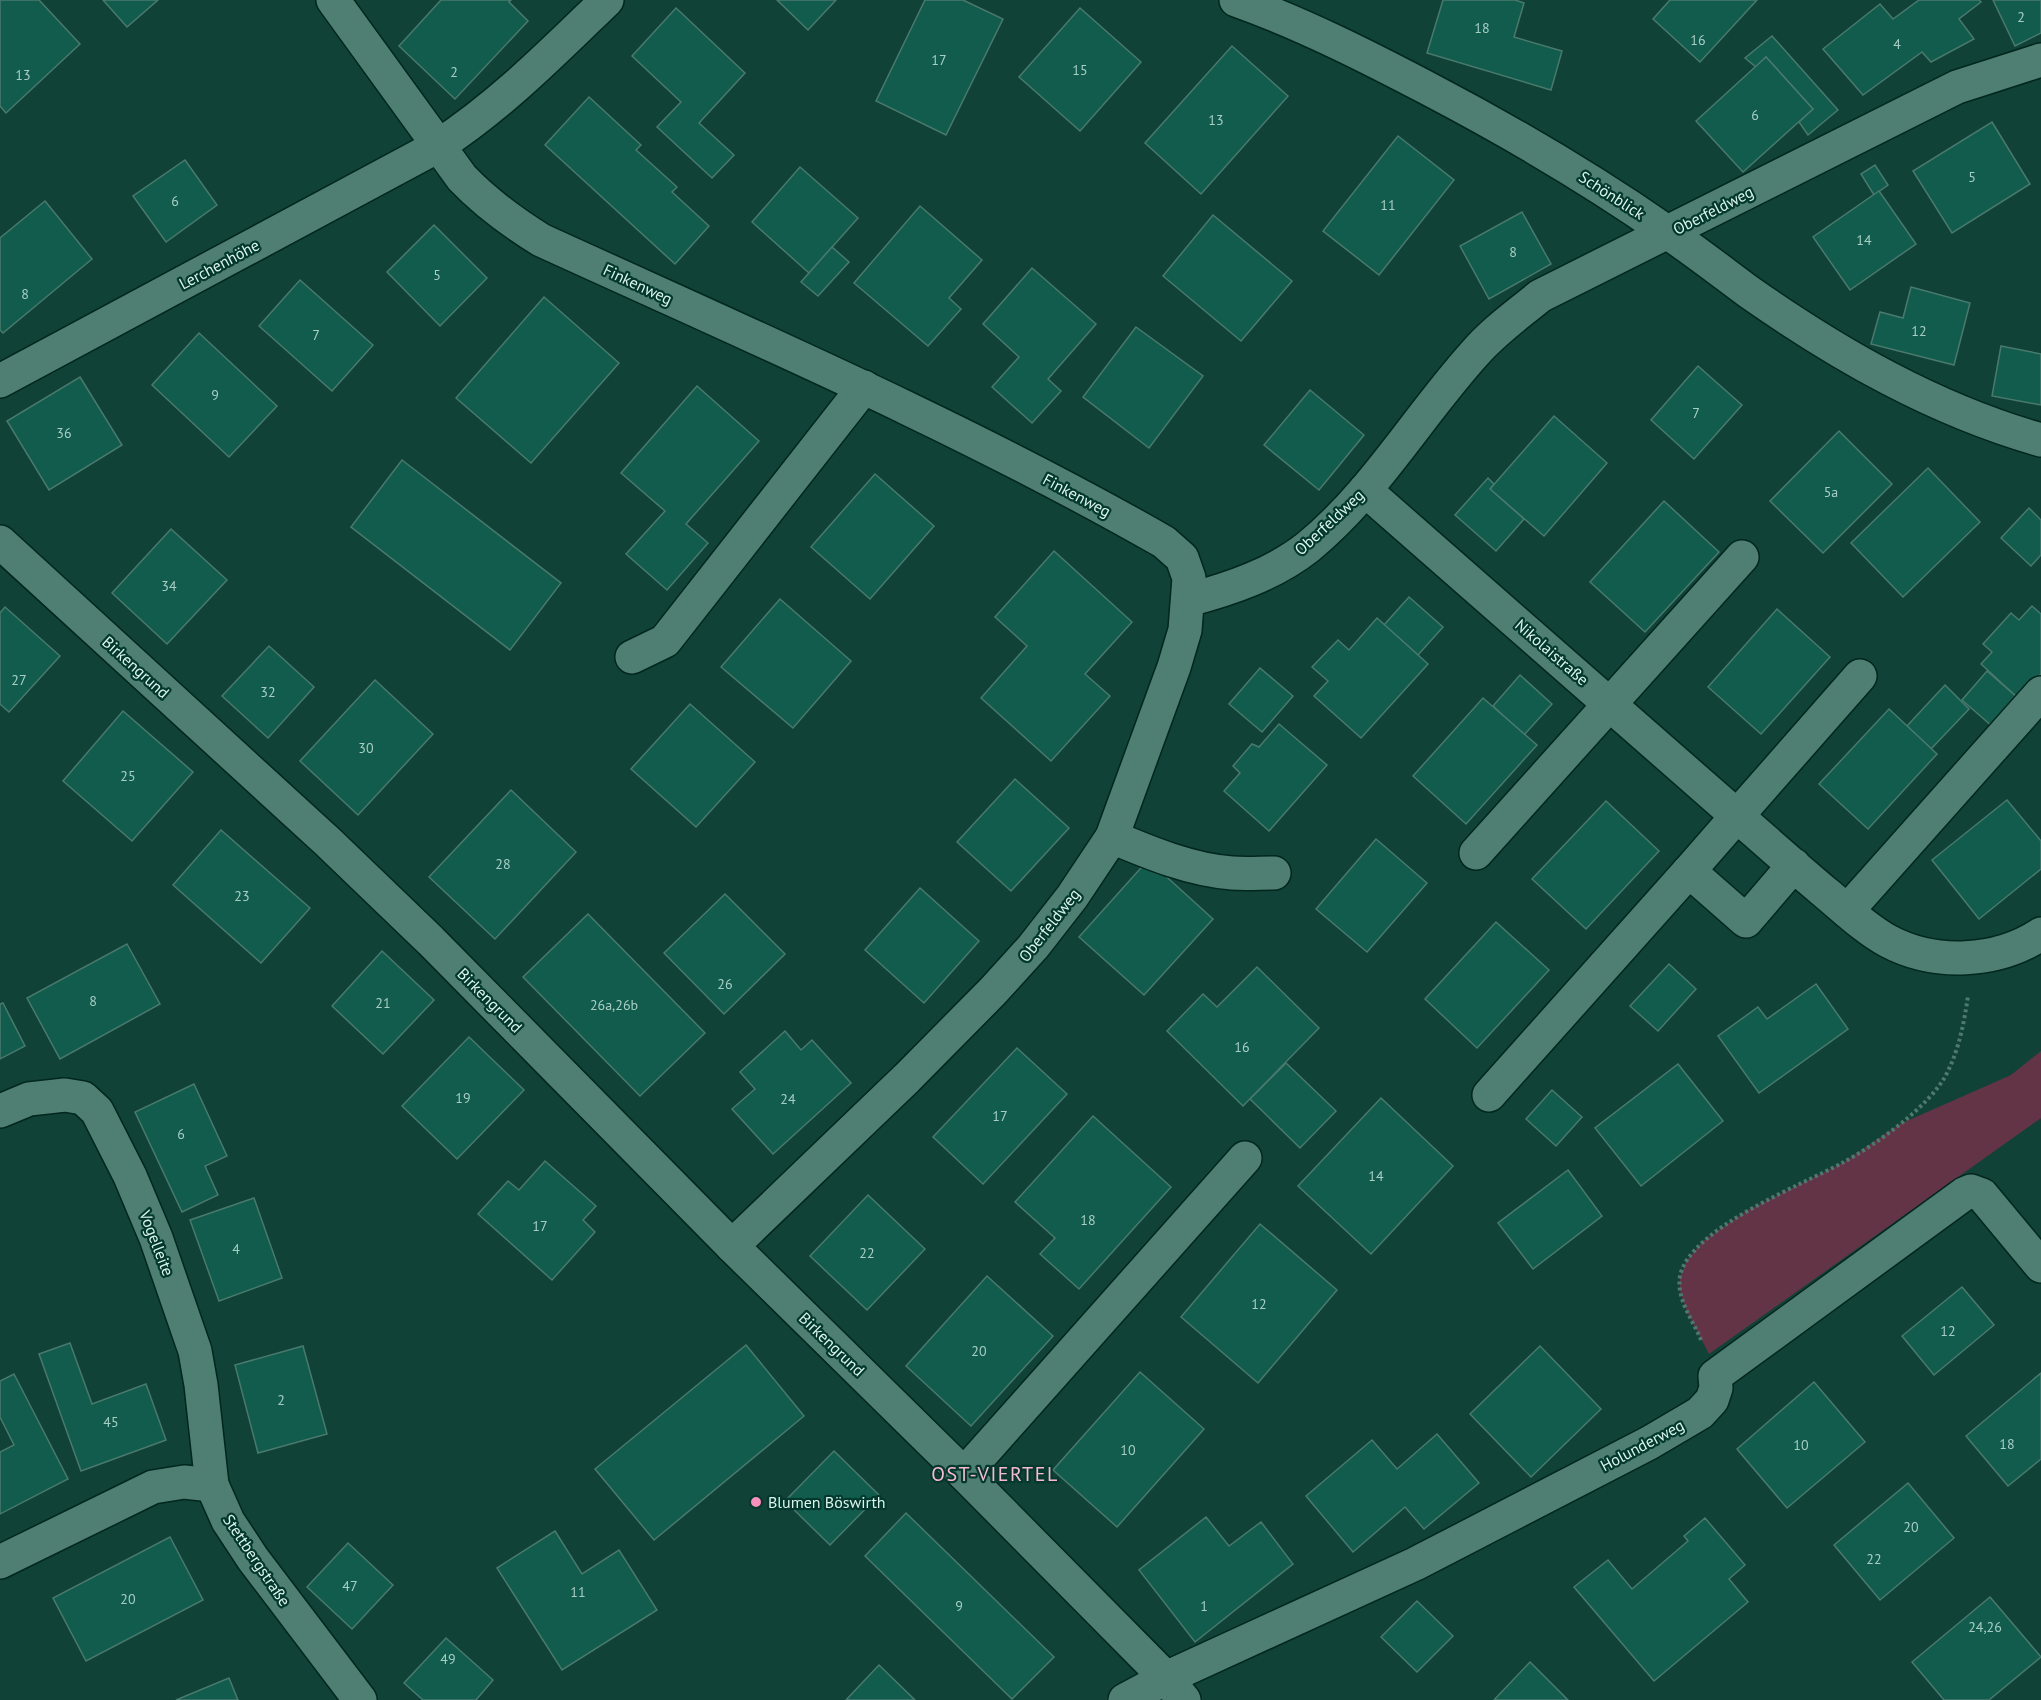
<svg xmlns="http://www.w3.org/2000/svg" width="2041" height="1700" viewBox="0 0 2041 1700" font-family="'PT Sans',sans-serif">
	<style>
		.green { fill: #623446 }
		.building { fill: #115c4d; stroke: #4a796d; stroke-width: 1.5 }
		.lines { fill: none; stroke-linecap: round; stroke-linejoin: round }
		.minor-casing { stroke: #01271f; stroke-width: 36 }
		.path { stroke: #4f796f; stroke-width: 4; stroke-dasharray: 3 3; stroke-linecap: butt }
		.minor { stroke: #4f7f72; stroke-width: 33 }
		.poi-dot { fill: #fe8ebb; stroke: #02382d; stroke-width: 2 }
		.labels { text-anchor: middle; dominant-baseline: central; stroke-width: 4.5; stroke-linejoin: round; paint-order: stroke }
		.number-label { font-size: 14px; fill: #a8cec4 }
		.street-label { font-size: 16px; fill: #dbf4ec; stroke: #02382d }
		.poi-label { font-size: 16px; fill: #dbf4ec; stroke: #02382d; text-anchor: start }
		.quarter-label { font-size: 20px; letter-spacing: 1.5px; fill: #fab9d0; stroke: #02382d }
	</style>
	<rect width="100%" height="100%" fill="#104237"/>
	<polygon class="green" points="2041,1051 2041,1118 1709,1354 1687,1312 1680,1291 1680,1276 1687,1260 1703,1241 1746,1211 1844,1162 1900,1124 2011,1075"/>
	<g class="building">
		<polygon points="0,0 39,0 80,44 6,113 0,106"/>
		<polygon points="103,0 158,0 127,27"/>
		<polygon points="441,0 511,0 509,2 528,21 455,99 399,46"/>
		<polygon points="777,0 836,0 808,30"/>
		<polygon points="925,0 963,0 1003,19 946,135 876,101"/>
		<polygon points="1443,0 1515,0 1524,3 1514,37 1562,51 1551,90 1427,53"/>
		<polygon points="1670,0 1757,0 1700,62 1653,19"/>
		<polygon points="1919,0 1979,0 1981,2 1959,19 1974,39 1931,62 1922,52 1863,95 1823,49 1880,4 1893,19"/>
		<polygon points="1993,0 2041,0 2041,33 2015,46"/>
		<polygon points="676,8 745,73 699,123 734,155 712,178 657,127 681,102 632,56"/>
		<polygon points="1080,8 1141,62 1080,131 1019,77"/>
		<polygon points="1772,36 1838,110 1808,135 1799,122 1813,109 1766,57 1756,67 1745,58"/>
		<polygon points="1232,46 1288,96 1201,194 1145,143"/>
		<polygon points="1766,57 1813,109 1743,172 1696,121"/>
		<polygon points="589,97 641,145 636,150 677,187 672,192 709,226 675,264 545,145"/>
		<polygon points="1992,122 2030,184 1952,233 1913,171"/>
		<polygon points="1398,136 1454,180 1379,275 1323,231"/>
		<polygon points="185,160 217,205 166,242 133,196"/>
		<polygon points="1875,165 1888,185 1874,195 1861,174"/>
		<polygon points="800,167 858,218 809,273 752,222"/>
		<polygon points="1879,191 1916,244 1850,290 1813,237"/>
		<polygon points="45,201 92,259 3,333 0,330 0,238"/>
		<polygon points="920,206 982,260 949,298 961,309 928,346 854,283"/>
		<polygon points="1522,212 1551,264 1489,299 1460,246"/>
		<polygon points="1213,215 1292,281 1241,341 1163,276"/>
		<polygon points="434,225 487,278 440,326 387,272"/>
		<polygon points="832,247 849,262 818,296 801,282"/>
		<polygon points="1032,268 1096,324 1048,379 1061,391 1032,423 992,387 1019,357 983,324"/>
		<polygon points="300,280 373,345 332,391 259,326"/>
		<polygon points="1911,287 1970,303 1954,365 1871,344 1880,312 1903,318"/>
		<polygon points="544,297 619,363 531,463 456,398"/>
		<polygon points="1136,327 1203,376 1149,448 1083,397"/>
		<polygon points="199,333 277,406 229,457 152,385"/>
		<polygon points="2001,346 2041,354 2041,405 1992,396"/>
		<polygon points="1698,366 1742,405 1694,459 1651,420"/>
		<polygon points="80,377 122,445 49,490 7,421"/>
		<polygon points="697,386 759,441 686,524 708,543 667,590 626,554 665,511 621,473"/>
		<polygon points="1310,390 1364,435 1319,490 1264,445"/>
		<polygon points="1554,416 1607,463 1544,536 1490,489"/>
		<polygon points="1839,431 1892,484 1823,553 1770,501"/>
		<polygon points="402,460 561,583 510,650 351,527"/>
		<polygon points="1928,468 1980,522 1903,597 1851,543"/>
		<polygon points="875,474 934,526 870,599 811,547"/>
		<polygon points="1488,478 1494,484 1490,489 1524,519 1496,551 1455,515"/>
		<polygon points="1664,501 1719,552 1645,632 1590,582"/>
		<polygon points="2029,508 2041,520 2041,555 2031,566 2001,538"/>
		<polygon points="171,529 227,580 167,644 112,593"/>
		<polygon points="1054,551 1132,622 1085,674 1110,696 1051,761 981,698 1027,646 995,617"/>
		<polygon points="1409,597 1443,627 1418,655 1384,625"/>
		<polygon points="780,599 851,661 793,728 721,667"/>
		<polygon points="2032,606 2041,614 2041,674 2019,699 1981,664 1992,652 1983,644 2011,613 2019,620"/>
		<polygon points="5,607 60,656 9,712 0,704 0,613"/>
		<polygon points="1777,609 1830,657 1761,734 1708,687"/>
		<polygon points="1377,618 1428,664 1361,738 1314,696 1328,681 1312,667 1338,640 1349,650"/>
		<polygon points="269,646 314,687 268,738 222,696"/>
		<polygon points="1260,668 1293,696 1262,732 1229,704"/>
		<polygon points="1987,671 2019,699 1993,727 1962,700"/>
		<polygon points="1520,675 1552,704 1524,735 1493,706"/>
		<polygon points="375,680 433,734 358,815 300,761"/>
		<polygon points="1945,685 1969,709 1931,749 1907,726"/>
		<polygon points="1483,698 1537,745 1466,824 1413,776"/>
		<polygon points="690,704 755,762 696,827 631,769"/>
		<polygon points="1889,709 1937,754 1868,829 1819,784"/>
		<polygon points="123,711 193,772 132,841 63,781"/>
		<polygon points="1279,724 1327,765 1269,831 1224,791 1240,773 1233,766 1252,744 1259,747"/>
		<polygon points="1015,779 1069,828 1011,891 957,842"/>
		<polygon points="511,790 576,852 495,939 429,877"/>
		<polygon points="2007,800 2041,841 2041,869 1979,919 1932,860"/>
		<polygon points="1606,801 1659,851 1586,929 1532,879"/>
		<polygon points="221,830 310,908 261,963 173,885"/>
		<polygon points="1376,839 1427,883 1367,952 1316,909"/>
		<polygon points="1148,860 1213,919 1144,995 1079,937"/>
		<polygon points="920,888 979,941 924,1003 865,950"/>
		<polygon points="725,894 785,954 724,1014 664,953"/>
		<polygon points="588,914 705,1033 640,1096 523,977"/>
		<polygon points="1496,922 1549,970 1477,1048 1425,999"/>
		<polygon points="127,944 160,1004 60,1059 27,998"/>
		<polygon points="382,951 434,1000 383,1054 332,1006"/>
		<polygon points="1669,964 1696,989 1658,1031 1630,1006"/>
		<polygon points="1257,967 1319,1028 1243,1106 1167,1031 1203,994 1217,1007"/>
		<polygon points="1816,984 1848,1029 1759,1093 1718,1036 1758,1007 1767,1019"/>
		<polygon points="3,1003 25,1046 0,1059 0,1004"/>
		<polygon points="785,1031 801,1050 812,1040 851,1083 773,1154 732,1109 755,1089 740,1072"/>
		<polygon points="469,1037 524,1090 457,1159 402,1106"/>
		<polygon points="1017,1048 1067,1094 983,1184 933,1137"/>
		<polygon points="1286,1063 1336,1111 1300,1148 1250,1099"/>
		<polygon points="1678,1064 1723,1121 1641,1186 1595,1128"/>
		<polygon points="194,1084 227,1156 205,1166 218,1195 182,1212 135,1112"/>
		<polygon points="1552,1090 1582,1117 1556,1146 1526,1119"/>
		<polygon points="1381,1098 1453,1166 1371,1254 1298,1186"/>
		<polygon points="1093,1116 1171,1187 1079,1289 1040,1254 1055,1238 1015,1202"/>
		<polygon points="545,1161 596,1206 583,1220 595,1232 552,1280 478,1214 508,1181 519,1190"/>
		<polygon points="1568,1170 1602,1216 1533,1269 1498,1223"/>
		<polygon points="868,1195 925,1249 867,1310 810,1256"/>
		<polygon points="254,1198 282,1278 219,1301 190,1220"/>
		<polygon points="1260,1224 1337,1290 1258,1383 1181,1317"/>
		<polygon points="987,1276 1053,1336 971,1426 906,1366"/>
		<polygon points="1962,1287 1994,1325 1934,1375 1902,1336"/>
		<polygon points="70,1343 92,1404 146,1384 166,1440 81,1471 39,1354"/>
		<polygon points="746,1345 804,1416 654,1540 595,1469"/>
		<polygon points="303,1346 327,1434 258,1453 235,1365"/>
		<polygon points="1540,1346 1601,1409 1531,1477 1470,1414"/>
		<polygon points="1140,1372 1204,1429 1117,1527 1053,1470"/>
		<polygon points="2041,1373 2041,1459 2008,1486 1966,1436"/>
		<polygon points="14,1374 68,1479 0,1514 0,1452 14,1445 0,1417 0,1381"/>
		<polygon points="1814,1382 1865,1442 1787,1508 1737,1449"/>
		<polygon points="1437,1434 1479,1483 1424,1529 1405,1507 1353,1552 1306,1496 1372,1440 1397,1469"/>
		<polygon points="834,1451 879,1495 830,1545 785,1501"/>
		<polygon points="1908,1483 1954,1538 1880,1600 1834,1545"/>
		<polygon points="906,1513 1054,1657 1012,1699 865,1556"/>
		<polygon points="1206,1517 1229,1546 1261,1522 1293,1564 1195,1642 1139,1570"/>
		<polygon points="1705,1518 1745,1565 1729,1579 1748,1602 1654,1681 1574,1587 1608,1560 1632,1589 1688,1541 1684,1536"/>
		<polygon points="555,1531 582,1574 619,1550 657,1610 562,1670 497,1568"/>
		<polygon points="170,1537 203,1600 86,1661 53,1598"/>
		<polygon points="348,1543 393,1585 352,1629 307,1587"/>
		<polygon points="1990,1597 2041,1657 1989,1700 1944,1700 1912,1662"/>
		<polygon points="1417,1601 1453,1636 1417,1672 1381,1637"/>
		<polygon points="446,1638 493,1680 476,1700 423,1700 404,1683"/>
		<polygon points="1530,1662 1568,1700 1494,1700"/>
		<polygon points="879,1665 915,1700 846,1700"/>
		<polygon points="229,1678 238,1700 176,1700"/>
	</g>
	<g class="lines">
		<g class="minor-casing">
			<g id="minor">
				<path d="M333,0L462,178C485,202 512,222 541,240C751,336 963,427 1164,542L1182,558L1189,578L1185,630L1174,667L1112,837L1072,897L1033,947L993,991L907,1078L732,1246"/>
				<path d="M1236,0C1303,24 1366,56 1429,89C1511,132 1591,179 1667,232C1695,251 1722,272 1749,292C1839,355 1935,410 2041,440"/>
				<path d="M0,381L438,146C501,105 553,52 607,0"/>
				<polyline points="1365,490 1737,816 1860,676"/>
				<polyline points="0,542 328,842 431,941 732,1246 964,1474 1166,1678 1184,1700"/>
				<path d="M1188,600C1230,589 1274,574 1308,547C1374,493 1418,416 1475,353C1494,331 1517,315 1540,296L1957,87L2041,60"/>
				<polyline points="632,657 665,641 864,387"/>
				<path d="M1112,837C1150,853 1191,870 1232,873C1246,874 1260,873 1274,873"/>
				<polyline points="1476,853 1742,557"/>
				<path d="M1794,865L1746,921L1689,871L1737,816C1767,842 1796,868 1827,894C1846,910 1866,929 1888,941C1935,966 1997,963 2041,934"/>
				<polyline points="1847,911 2041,693"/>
				<polyline points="1489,1095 1689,871"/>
				<polyline points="0,1111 29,1099 65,1095 83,1098 97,1111 130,1176 156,1238 195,1351 201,1385 212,1485"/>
				<polyline points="964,1474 1245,1158"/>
				<polyline points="0,1562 153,1487 184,1482 212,1485 228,1521 253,1559 360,1700"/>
				<polyline points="1125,1700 1166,1678 1415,1564 1649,1443 1700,1413 1712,1400 1716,1388 1715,1376 1964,1194 1971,1191 1982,1195 2041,1266"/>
			</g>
		</g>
		<path class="path" d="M1701,1340C1693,1320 1676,1299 1680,1276C1690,1228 1802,1185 1842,1163C1874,1146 1929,1107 1946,1075C1959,1050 1964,1023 1968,996"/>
		<use href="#minor" class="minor"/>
	</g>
	<circle class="poi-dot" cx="756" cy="1502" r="6"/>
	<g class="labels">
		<g class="number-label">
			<text x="2021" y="17">2</text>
			<text x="1482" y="28">18</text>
			<text x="1698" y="40">16</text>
			<text x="1897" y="44">4</text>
			<text x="939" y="60">17</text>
			<text x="1080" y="70">15</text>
			<text x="454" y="72">2</text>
			<text x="23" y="75">13</text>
			<text x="1755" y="115">6</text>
			<text x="1216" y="120">13</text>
			<text x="1972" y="177">5</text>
			<text x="175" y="201">6</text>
			<text x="1388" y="205">11</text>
			<text x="1864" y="240">14</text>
			<text x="1513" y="252">8</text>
			<text x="437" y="275">5</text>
			<text x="25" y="294">8</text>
			<text x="1919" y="331">12</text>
			<text x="316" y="335">7</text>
			<text x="215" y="395">9</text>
			<text x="1696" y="413">7</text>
			<text x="64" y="433">36</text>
			<text x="1831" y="492">5a</text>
			<text x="169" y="586">34</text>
			<text x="19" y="680">27</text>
			<text x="268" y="692">32</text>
			<text x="366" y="748">30</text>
			<text x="128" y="776">25</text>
			<text x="503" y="864">28</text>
			<text x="242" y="896">23</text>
			<text x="725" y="984">26</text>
			<text x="93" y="1001">8</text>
			<text x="383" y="1003">21</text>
			<text x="614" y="1005">26a,26b</text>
			<text x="1242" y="1047">16</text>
			<text x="463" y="1098">19</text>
			<text x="788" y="1099">24</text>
			<text x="1000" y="1116">17</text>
			<text x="181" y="1134">6</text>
			<text x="1376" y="1176">14</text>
			<text x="1088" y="1220">18</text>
			<text x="540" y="1226">17</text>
			<text x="236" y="1249">4</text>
			<text x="867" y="1253">22</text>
			<text x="1259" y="1304">12</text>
			<text x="1948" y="1331">12</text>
			<text x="979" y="1351">20</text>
			<text x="281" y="1400">2</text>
			<text x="111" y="1422">45</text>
			<text x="2007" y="1444">18</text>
			<text x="1801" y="1445">10</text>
			<text x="1128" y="1450">10</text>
			<text x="1911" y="1527">20</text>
			<text x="1874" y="1559">22</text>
			<text x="350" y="1586">47</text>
			<text x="578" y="1592">11</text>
			<text x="128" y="1599">20</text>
			<text x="959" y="1606">9</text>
			<text x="1204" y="1606">1</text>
			<text x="1985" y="1627">24,26</text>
			<text x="448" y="1659">49</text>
		</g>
		<g class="street-label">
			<text transform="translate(1612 195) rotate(33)">Schönblick</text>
			<text transform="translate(1713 210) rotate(-27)">Oberfeldweg</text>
			<text transform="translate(219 264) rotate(-28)">Lerchenhöhe</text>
			<text transform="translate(638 284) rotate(25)">Finkenweg</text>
			<text transform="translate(1077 495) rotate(28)">Finkenweg</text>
			<text transform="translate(1329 522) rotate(-43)">Oberfeldweg</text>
			<text transform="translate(1552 652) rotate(41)">Nikolaistraße</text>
			<text transform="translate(136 667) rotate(42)">Birkengrund</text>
			<text transform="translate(1049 925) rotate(-52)">Oberfeldweg</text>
			<text transform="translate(490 1000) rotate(45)">Birkengrund</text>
			<text transform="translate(157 1243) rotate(69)">Vogelleite</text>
			<text transform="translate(832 1344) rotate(44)">Birkengrund</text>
			<text transform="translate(1642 1445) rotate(-28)">Holunderweg</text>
			<text transform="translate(257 1560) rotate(56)">Stettbergstraße</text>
		</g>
		<g class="poi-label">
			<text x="768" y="1502">Blumen Böswirth</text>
		</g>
		<g class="quarter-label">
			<text x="995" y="1474">OST-VIERTEL</text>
		</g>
	</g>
</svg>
